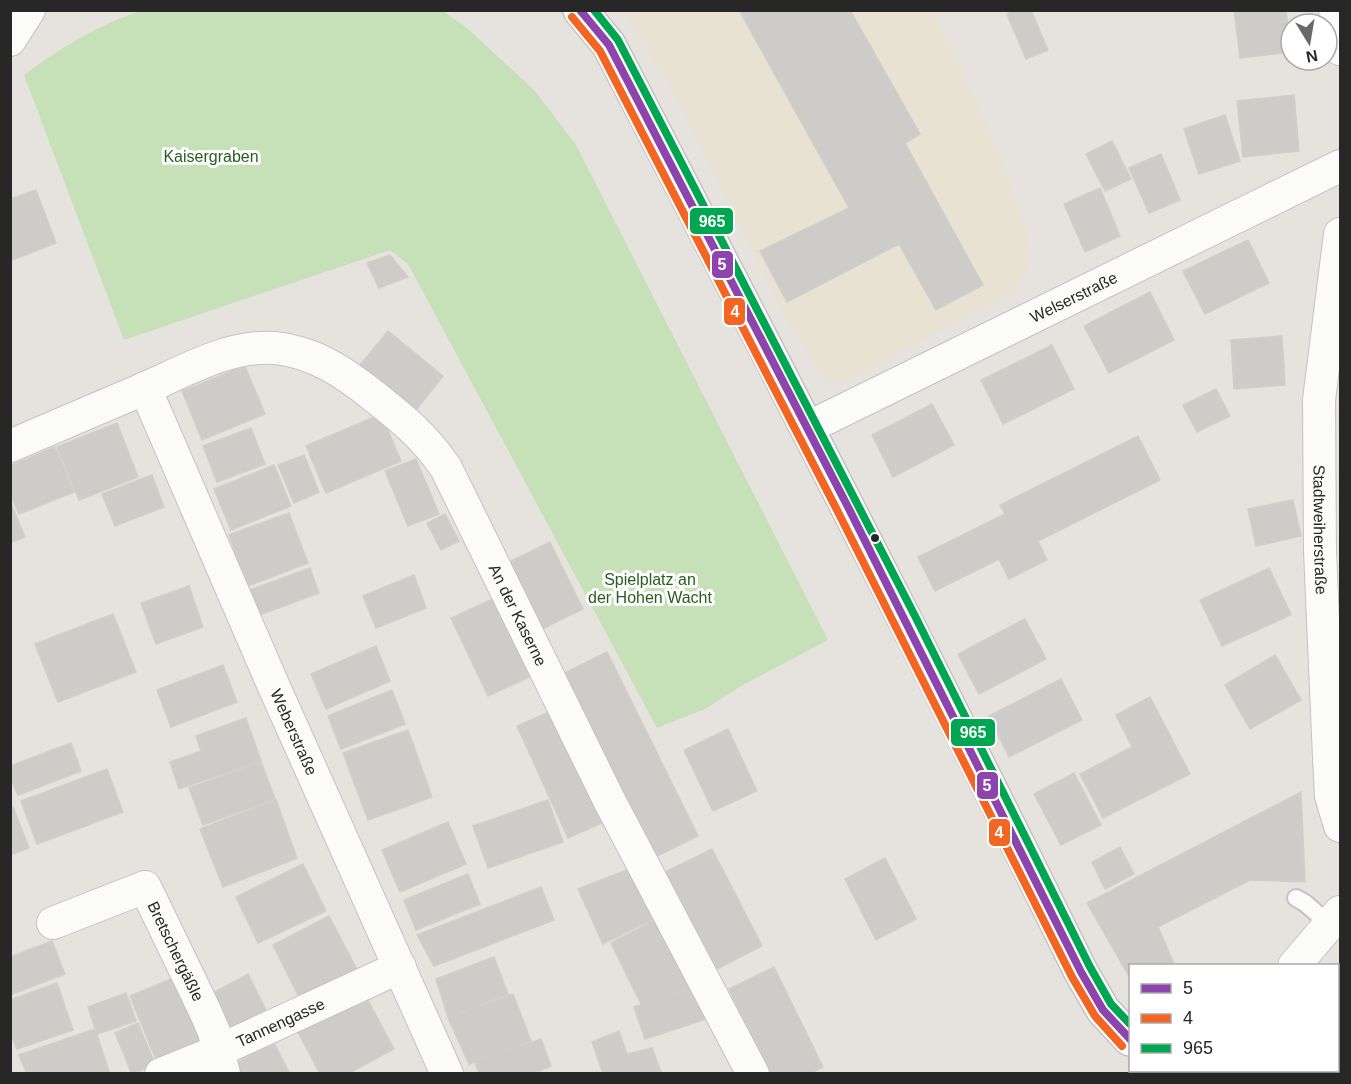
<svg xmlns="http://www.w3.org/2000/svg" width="1351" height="1084" viewBox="0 0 1351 1084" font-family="Arial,sans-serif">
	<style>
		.education { fill: #e8e2d3 }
		.green { fill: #c6e0b8 }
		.building { fill: #ceccc9; stroke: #d1ceca; stroke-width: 1.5 }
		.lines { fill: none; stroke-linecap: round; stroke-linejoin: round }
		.service-casing { stroke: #c4c2c3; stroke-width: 20 }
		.minor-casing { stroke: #c4c2c3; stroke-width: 34 }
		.tertiary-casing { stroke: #c4c2c3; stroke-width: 36 }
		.service { stroke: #fbfbfa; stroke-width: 16 }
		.minor { stroke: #fbfbfa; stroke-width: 32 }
		.tertiary { stroke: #fbfbfa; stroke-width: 33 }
		.bus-1-casing { stroke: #fff; stroke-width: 12 }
		.bus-2-casing { stroke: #fff; stroke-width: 12 }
		.bus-3-casing { stroke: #fff; stroke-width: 12 }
		.bus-1 { stroke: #8e44ad; stroke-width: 8 }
		.bus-2 { stroke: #f26522; stroke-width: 8 }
		.bus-3 { stroke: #00a651; stroke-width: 8 }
		.bus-dot { fill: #272727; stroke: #fff; stroke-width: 2 }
		.labels { text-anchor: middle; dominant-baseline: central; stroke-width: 6; stroke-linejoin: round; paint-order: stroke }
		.park-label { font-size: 16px; fill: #265e1d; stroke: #fff }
		.street-label { font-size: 16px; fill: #272727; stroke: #fff }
		.line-badge { stroke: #fff; stroke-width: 2 }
		.badge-label { font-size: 16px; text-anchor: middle; font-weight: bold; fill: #fff }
	</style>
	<rect width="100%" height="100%" fill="#e6e3de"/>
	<polygon class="education" points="623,11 933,11 995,144 1025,225 1029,260 1019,288 842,383 825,381 784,314 673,91"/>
	<path class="green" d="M443,11L467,28L535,91L576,145L828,640L743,685L705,709L657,728L408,264L390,250L124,340L24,75C61,48 97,25 141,11Z"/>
	<g class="building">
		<polygon points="739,10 850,10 920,134 905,143 983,285 936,310 899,244 787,302 760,251 849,208"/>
		<polygon points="1014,10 1031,10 1048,50 1026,59 1007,14"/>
		<polygon points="1234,10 1286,10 1291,52 1240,58"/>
		<polygon points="1294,95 1299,151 1243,157 1237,101"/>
		<polygon points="1225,115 1240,161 1199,174 1184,129"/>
		<polygon points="1112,141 1131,179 1105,191 1086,154"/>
		<polygon points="1161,154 1180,200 1149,213 1129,168"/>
		<polygon points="1100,188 1120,236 1085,252 1064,204"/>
		<polygon points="36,190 56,243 10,261 10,199"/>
		<polygon points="1248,240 1269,283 1205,314 1183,271"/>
		<polygon points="390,255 408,277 379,288 367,263"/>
		<polygon points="1150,292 1174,340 1109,373 1084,326"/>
		<polygon points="388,331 443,376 412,415 356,370"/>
		<polygon points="1282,336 1285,385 1234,389 1231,340"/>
		<polygon points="1052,345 1074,389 1003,424 981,380"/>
		<polygon points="245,366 265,414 202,440 182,391"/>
		<polygon points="1216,389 1230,416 1197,432 1183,405"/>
		<polygon points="932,404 954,445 893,477 872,435"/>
		<polygon points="381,414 401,461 326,493 306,446"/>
		<polygon points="117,423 138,477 79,500 57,447"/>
		<polygon points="251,428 265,464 217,482 203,446"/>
		<polygon points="1138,436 1160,480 1038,541 1047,560 1009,579 999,559 935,591 918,557 1005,514 1000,505"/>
		<polygon points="55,447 74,492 19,514 10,493 10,466"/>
		<polygon points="304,455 319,492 294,503 278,465"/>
		<polygon points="416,459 439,514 408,526 385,471"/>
		<polygon points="274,465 291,506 231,530 214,489"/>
		<polygon points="152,475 164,507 115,526 102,494"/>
		<polygon points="1293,500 1301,536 1256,546 1248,509"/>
		<polygon points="10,501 25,537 10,543"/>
		<polygon points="289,513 308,563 248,586 229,535"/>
		<polygon points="445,514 459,541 441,550 427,523"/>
		<polygon points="550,542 583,609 542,629 509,562"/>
		<polygon points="310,568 319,593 259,615 250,590"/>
		<polygon points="1269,568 1291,615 1222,646 1200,600"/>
		<polygon points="414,575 426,608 376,628 363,596"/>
		<polygon points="189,586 203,627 156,644 141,603"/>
		<polygon points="497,597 534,675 488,696 451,618"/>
		<polygon points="113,614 136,672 58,702 35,644"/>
		<polygon points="1025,619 1046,659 979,694 958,654"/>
		<polygon points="376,646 390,681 326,709 311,674"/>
		<polygon points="607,652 698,836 655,857 565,673"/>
		<polygon points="1275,655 1301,700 1250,729 1225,685"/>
		<polygon points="223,665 237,702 171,727 157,690"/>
		<polygon points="1061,679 1082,720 1009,757 989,716"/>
		<polygon points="392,690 405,724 341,749 328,716"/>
		<polygon points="1150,697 1190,774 1103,818 1080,774 1132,747 1116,715"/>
		<polygon points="556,709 606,821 568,838 517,726"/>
		<polygon points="246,718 261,761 179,789 170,762 201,751 196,736"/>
		<polygon points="728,729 757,791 713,811 684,750"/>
		<polygon points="408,730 432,797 368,820 343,753"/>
		<polygon points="71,743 81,771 18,795 10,777 10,766"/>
		<polygon points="261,762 275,799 203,825 189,788"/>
		<polygon points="107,769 123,812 37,844 21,801"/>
		<polygon points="1074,773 1101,825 1061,845 1034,794"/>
		<polygon points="1301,792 1305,882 1250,880 1158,927 1175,966 1130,966 1130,978 1087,903"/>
		<polygon points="276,800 297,858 223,887 200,829"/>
		<polygon points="548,800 563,842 488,868 473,826"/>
		<polygon points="13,807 29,848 10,855 10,808"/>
		<polygon points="448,822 466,864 400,892 382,850"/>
		<polygon points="1120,847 1134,874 1105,889 1092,862"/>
		<polygon points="712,849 762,946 715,970 665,872"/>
		<polygon points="885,858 916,919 876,940 845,879"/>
		<polygon points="303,864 326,911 258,943 236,897"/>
		<polygon points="632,868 657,917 603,944 578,889"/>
		<polygon points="468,874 480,904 416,930 404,900"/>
		<polygon points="541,887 554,920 434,966 417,935"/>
		<polygon points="329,916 356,968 299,997 273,945"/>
		<polygon points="658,918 696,988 641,1004 611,943"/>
		<polygon points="52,941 65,974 10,995 10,957"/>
		<polygon points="494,957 508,994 448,1017 436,979"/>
		<polygon points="774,967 823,1067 810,1074 770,1074 729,989"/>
		<polygon points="183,974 210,1040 157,1062 130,996"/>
		<polygon points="248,974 266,1010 231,1028 213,993"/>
		<polygon points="57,983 73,1030 17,1049 10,1032 10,1000"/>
		<polygon points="696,988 709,1018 645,1039 634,1007"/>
		<polygon points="1340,988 1340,1074 1322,1074 1321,1070 1338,1070 1338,992"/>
		<polygon points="126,993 136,1021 97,1034 88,1007"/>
		<polygon points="513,994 531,1041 469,1064 448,1018"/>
		<polygon points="365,995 394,1049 347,1074 320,1074 297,1030"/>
		<polygon points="138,1023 155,1064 132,1074 115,1033"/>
		<polygon points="95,1029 110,1074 27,1074 19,1055"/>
		<polygon points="619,1031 627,1054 652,1048 661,1072 603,1074 592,1042"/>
		<polygon points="541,1039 551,1066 532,1074 479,1074 475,1062"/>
		<polygon points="274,1043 290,1074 230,1074 227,1068"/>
	</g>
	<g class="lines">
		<g class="service-casing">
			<polyline id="service" points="1296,898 1305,903 1329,924"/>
		</g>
		<g class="minor-casing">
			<g id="minor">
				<polyline points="1335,10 1340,49"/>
				<polyline points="10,40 29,10"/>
				<path id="s1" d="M1340,234L1319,400L1320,551L1329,757L1331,796L1340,826"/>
				<path id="s2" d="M145,388L271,680L447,1074"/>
				<path id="s3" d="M807,428L1340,166"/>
				<path id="s4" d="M10,446C54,427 97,409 141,390C181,373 229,344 275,348C315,352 345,373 375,397C404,420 425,437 446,468L609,800L753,1074"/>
				<path id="s5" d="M53,923L145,887L205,1011L214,1032L224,1074"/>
				<polyline points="1294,966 1340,912"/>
				<path id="s6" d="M161,1074L218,1051L400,967"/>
				<polyline points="1234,1074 1235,1070"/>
			</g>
		</g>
		<g class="tertiary-casing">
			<g id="tertiary">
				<path d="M580,10L609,45C769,353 928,661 1081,972L1103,1010L1130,1039"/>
				<polyline points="1193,1070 1200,1074"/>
			</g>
		</g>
		<use href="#service" class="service"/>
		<use href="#minor" class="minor"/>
		<use href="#tertiary" class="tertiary"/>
		<g class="bus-1-casing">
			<polyline id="bus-1" points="580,10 609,45 848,507 1081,972 1103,1010 1130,1039"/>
		</g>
		<g class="bus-2-casing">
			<polyline id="bus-2" points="572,17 600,51 838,512 1072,977 1095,1016 1122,1046"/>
		</g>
		<g class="bus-3-casing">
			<polyline id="bus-3" points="594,10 618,40 678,156 916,618 1090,967 1111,1004 1130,1024"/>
		</g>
		<use href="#bus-1" class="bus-1"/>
		<use href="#bus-2" class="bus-2"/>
		<use href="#bus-3" class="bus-3"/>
	</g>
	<circle class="bus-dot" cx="875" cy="538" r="5"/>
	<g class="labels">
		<g class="park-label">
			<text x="211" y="156">Kaisergraben</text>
			<text x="650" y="579">Spielplatz an<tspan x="650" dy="18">der Hohen Wacht</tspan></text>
		</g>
		<g class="street-label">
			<text stroke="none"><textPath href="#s3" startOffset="297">Welserstraße</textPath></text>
			<text stroke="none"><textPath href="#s1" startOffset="297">Stadtweiherstraße</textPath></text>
			<text stroke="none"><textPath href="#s4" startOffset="662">An der Kaserne</textPath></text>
			<text stroke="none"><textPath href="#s2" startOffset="375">Weberstraße</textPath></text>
			<text stroke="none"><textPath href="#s5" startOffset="170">Bretschergäßle</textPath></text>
			<text stroke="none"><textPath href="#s6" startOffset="130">Tannengasse</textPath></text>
		</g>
	</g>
	<g class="line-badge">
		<rect x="689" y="207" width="45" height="28" rx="6" fill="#00a651"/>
		<rect x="711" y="250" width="23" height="29" rx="6" fill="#8e44ad"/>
		<rect x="723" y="297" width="23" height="29" rx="6" fill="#f26522"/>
		<rect x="950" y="718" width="46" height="29" rx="6" fill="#00a651"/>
		<rect x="976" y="771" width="23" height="29" rx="6" fill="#8e44ad"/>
		<rect x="988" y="818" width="23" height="29" rx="6" fill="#f26522"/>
	</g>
	<g class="badge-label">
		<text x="712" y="227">965</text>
		<text x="722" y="270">5</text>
		<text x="735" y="317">4</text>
		<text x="973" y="738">965</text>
		<text x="987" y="791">5</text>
		<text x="999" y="838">4</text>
	</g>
	<rect width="1351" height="1084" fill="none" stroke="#272727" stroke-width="24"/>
	<rect x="1129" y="964" width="210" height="108" fill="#ffffff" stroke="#a9a9a9" stroke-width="1.5"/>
	<rect x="1141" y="984" width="30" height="9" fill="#8e44ad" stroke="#a9a9a9" stroke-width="1.5"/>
	<text x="1183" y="994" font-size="18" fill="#272727">5</text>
	<rect x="1141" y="1014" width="30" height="9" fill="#f26522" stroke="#a9a9a9" stroke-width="1.5"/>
	<text x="1183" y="1024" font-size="18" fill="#272727">4</text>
	<rect x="1141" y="1044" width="30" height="9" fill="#00a651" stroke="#a9a9a9" stroke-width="1.5"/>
	<text x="1183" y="1054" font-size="18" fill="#272727">965</text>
	<g transform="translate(1309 42) rotate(169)"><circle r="28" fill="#ffffff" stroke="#a9a9a9" stroke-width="1.5"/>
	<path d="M0-4.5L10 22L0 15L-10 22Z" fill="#6a6967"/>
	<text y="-9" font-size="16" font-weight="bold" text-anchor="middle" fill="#272727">N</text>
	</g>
</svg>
